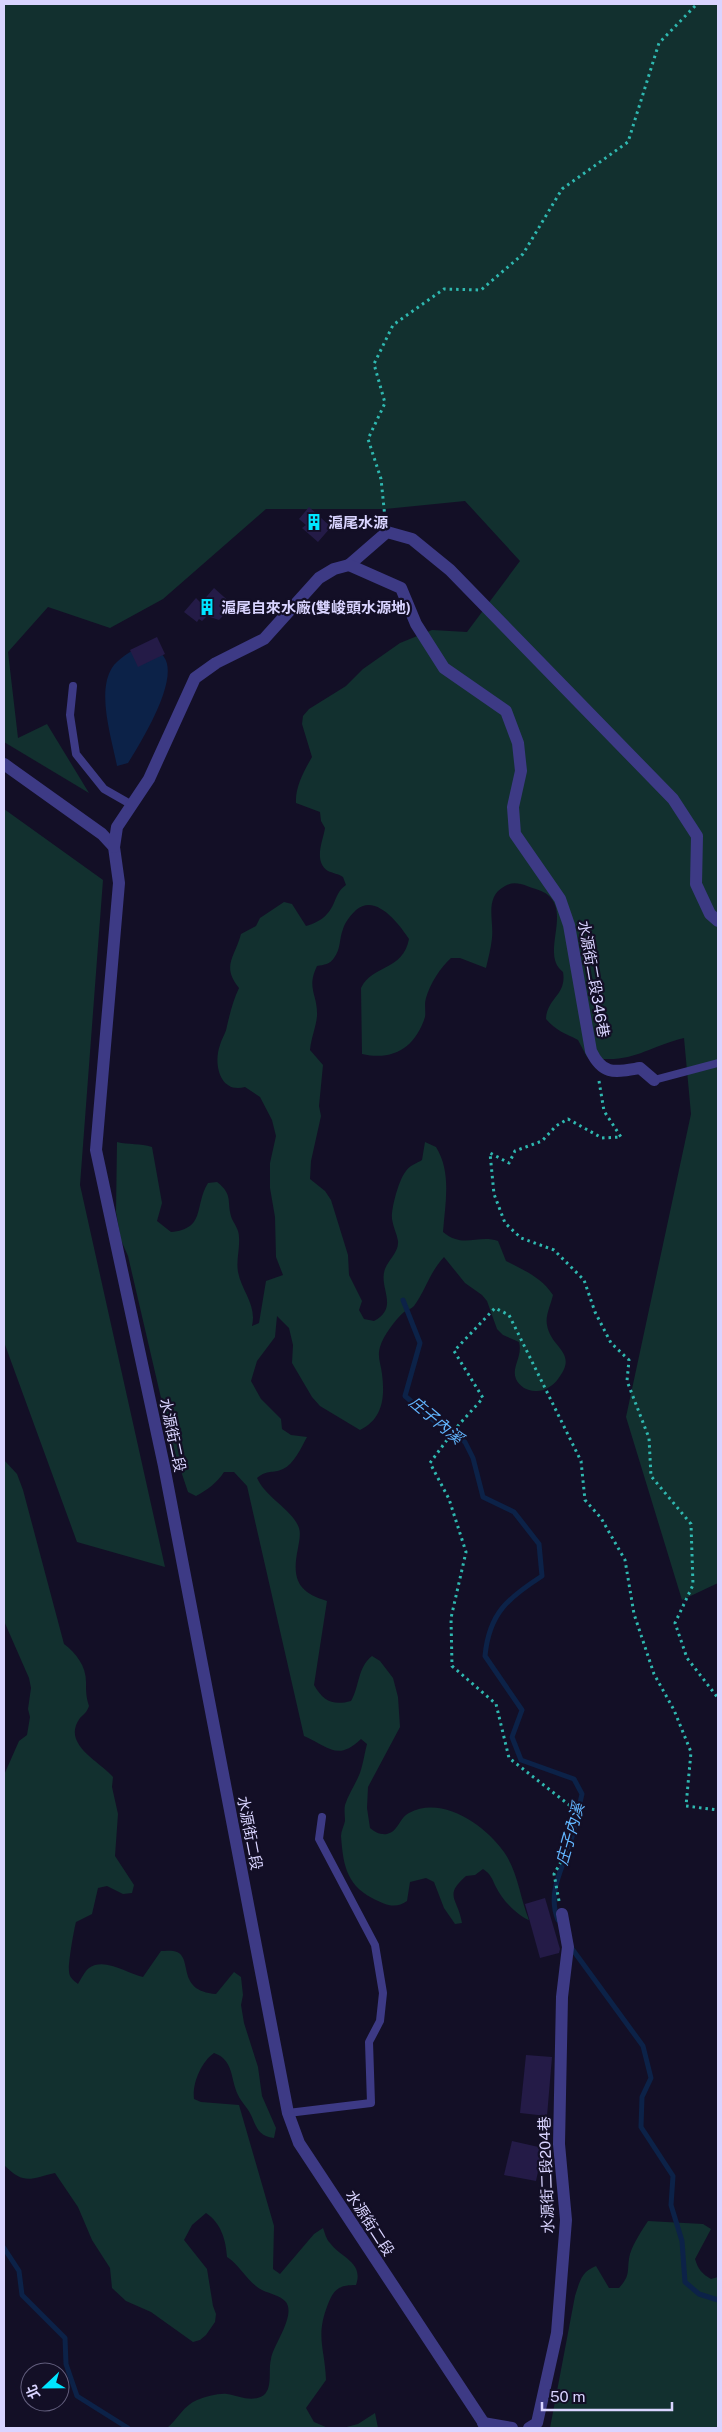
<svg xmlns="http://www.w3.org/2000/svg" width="722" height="2432" viewBox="0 0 722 2432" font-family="'Public Sans','Noto Sans TC',sans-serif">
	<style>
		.green { fill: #12302f }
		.water { fill: #0c2248 }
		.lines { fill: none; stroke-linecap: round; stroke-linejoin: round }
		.stream { stroke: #0c2248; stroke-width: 5 }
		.building { fill: #241b47 }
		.path { stroke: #2fb8b0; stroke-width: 3; stroke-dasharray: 2.5 4; stroke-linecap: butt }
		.service { stroke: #3d3a85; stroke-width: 8 }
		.minor { stroke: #3d3a85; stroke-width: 12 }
		.labels { text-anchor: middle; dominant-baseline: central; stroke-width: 4.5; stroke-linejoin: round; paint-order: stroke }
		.poi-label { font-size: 15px; font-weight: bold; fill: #d9d4ff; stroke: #130f26; text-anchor: start }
		.street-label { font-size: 15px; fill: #d9d4ff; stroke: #130f26 }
		.water-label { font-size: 16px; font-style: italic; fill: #62b6ff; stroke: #130f26 }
	</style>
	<rect width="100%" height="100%" fill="#130f26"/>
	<g class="green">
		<path d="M4,4H718V1583L682,1600L626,1417L691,1114L684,1038C644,1048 632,1065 587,1057L578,1040C565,1033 556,1031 546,1019C547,998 567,995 563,972C540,955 571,914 548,895C542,890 534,889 527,886C519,883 512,882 505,886C484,897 494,920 492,938C491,948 488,959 486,968L460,958H451C440,968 430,984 426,998C424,1005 426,1011 425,1017C415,1048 393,1061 362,1054L361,988C373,964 403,971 409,939C399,924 376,893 356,910C351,915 345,922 343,929C339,939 341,949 334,958C330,964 324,965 317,966C306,989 318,994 317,1016C316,1027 311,1038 310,1050L323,1065L319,1106L321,1116L311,1161L310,1179L325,1191L331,1200L348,1255L349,1275L362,1301L359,1310L364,1319L374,1321C400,1307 378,1288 385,1269C389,1259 399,1252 398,1241C397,1234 393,1227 392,1219C391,1209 399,1179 406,1171C409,1166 417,1163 422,1160L425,1142L436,1147C452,1173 445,1204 443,1232C463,1249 478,1234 498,1241L506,1261C525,1271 541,1277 553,1295C551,1304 545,1316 547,1325C551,1349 579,1352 558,1379C553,1386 543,1392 535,1391C527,1391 519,1386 516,1379C511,1367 523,1357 519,1342L503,1335L497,1329L487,1301L482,1295L465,1283L444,1257C429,1273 426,1290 414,1306C411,1309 407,1310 404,1312C395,1320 383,1336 380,1347C377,1357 381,1364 382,1374C385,1397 383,1419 360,1430L320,1406L312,1397L292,1363L293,1345L289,1328L277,1316L275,1337L257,1361L251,1381L261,1399L281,1419L282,1429L291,1435L307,1437C301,1448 294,1464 283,1469C272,1474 268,1469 257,1478C265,1497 293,1510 299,1528C301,1534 299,1542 298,1548C292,1577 296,1592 327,1601L314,1685C323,1701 333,1706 351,1701C360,1686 357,1668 372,1656L380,1661L393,1678L398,1697L400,1727L368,1787L367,1808L370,1828C375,1832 380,1835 387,1834C399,1831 399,1818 409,1813C442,1795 485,1825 504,1852C518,1872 520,1898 529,1920C517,1915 502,1900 496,1887C492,1879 491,1874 483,1869L475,1875L466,1876C443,1896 458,1898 462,1923L455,1924L444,1908L434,1882L426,1878L410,1882L407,1901C395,1910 384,1904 372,1898C345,1884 343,1861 341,1836C341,1831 344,1826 345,1821C345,1816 344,1810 345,1805C349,1792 359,1780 362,1766C364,1759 365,1751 367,1744L361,1739C337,1762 328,1746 304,1736L247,1486L234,1472H224C217,1483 207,1490 196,1496L188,1492L171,1441L128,1256L121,1240L116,1212L117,1142C129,1145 140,1143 152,1147L162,1203L157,1221L171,1232C206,1229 194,1206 208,1183L217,1182C234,1195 226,1202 232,1219C235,1225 239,1230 239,1237C240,1249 236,1260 238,1272C242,1292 257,1305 252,1326L259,1323L266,1281L283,1275L276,1257L275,1217L270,1188V1163L276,1136L272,1120L260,1097L245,1087C220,1094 213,1064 220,1045C222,1038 226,1033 227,1026C230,1013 233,1001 239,988C221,966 235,957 241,934L256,926L260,918L284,902L292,904L306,926C313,924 322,920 327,914C336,905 335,892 346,885L343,877C339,874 332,873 328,871C313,861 323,841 325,828L321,821L320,812L296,803C295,787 304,771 312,757L302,724L303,716L309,709L346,686L363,669L400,643L432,630L467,632L520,561L465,501L385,509H266L163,599L110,628L48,607L8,652L18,738L47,724L89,793L4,742Z"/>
		<polygon points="4,809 103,880 80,1185 165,1567 77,1542 4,1342"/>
		<path d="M4,1460L17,1474L23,1490L64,1644C76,1653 86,1666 86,1682C86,1691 86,1697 89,1706C87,1712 84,1714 80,1718C61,1744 99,1761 113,1777L112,1787L118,1814L115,1856L134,1885L132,1893L123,1894L107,1886L98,1888L92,1914L76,1922C74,1929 68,1964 69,1971C69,1977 73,1980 78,1984C81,1979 85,1971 89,1968C105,1957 128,1974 143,1977L161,1951C165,1951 173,1950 177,1952C193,1959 176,1991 216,1994L234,1972L241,1977L243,1995L241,2005L244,2023L258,2067L262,2096L276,2128L274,2138C258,2136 257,2128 251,2115C248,2108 241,2102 238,2095C230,2078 234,2060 214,2053C201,2062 192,2084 194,2099L201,2102L239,2105L274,2226L273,2269L280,2274L314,2234L323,2228C325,2233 326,2239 330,2243C341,2258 364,2262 356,2285C339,2285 334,2289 328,2304C315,2337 325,2348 326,2380L306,2408L314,2422L328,2428H167C178,2419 183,2406 197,2400C205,2397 219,2393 227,2394C239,2396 252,2403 264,2395C273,2387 268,2370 271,2359C273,2345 296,2316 286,2302C280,2295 270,2294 262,2290C248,2283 240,2265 227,2257C226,2240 221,2223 206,2213L192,2225L184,2240L207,2269L213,2306L216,2314L215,2322L206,2335L200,2340L193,2342L151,2312L126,2301L112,2288L110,2268L92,2240L78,2207L55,2173C30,2179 24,2185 4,2165V1775L19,1741L27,1735L30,1717L28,1709L31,1688L29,1678L4,1621Z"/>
		<path d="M648,2221L703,2224L711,2229L695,2259C698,2269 702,2274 711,2279L718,2277V2428H550L575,2296C580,2281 581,2272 596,2266L609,2288H619C632,2274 626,2270 630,2254C634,2242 641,2232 648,2221Z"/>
		<polygon points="375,2413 378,2428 343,2428 358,2424"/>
	</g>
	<path class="water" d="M146,643C151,647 161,651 164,657C180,679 141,742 128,763L117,766C112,739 95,689 114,665C123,655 135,649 146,643Z"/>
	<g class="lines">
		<g class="stream">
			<path d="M403,1300L420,1343L405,1396L433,1420L465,1442L473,1458L483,1497L514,1512L539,1544L542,1576C508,1598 489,1613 485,1656L522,1710L512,1737L521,1760L574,1779L582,1794C578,1811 575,1828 570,1844C562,1870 547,1893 558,1920"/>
			<polyline points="570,1946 643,2046 651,2078 642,2097 641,2127 673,2176 671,2205 682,2241 685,2282 699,2294 718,2300"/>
			<polyline points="4,2248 19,2271 22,2295 65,2338 66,2364 77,2396 128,2428"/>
		</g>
	</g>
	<g class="building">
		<polygon points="309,507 331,527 318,542 302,528 306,525 299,519"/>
		<polygon points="214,588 233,605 219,620 207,616 202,621 199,619 197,622 184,612 196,598 201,603"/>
		<polygon points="157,637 165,654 138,667 130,650"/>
		<polygon points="545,1898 560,1949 559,1953 540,1958 525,1904"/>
		<polygon points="526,2055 552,2057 547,2116 520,2113"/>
		<polygon points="512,2141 543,2148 536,2181 504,2175"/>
	</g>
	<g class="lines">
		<g class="path">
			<polyline points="385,518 381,479 368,439 385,403 374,364 393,325 444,289 481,290 523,254 562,189 628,142 659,43 697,4"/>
			<polyline points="599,1081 604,1111 621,1137 602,1138 568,1119 556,1126 542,1141 515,1151 509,1163 490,1153 494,1194 505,1223 521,1238 554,1250 584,1280 595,1312 611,1343 629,1360 627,1381 649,1438 651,1476 691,1524 693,1585 675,1623 687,1658 718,1698"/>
			<polyline points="559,1901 554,1874 565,1855 577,1811 509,1758 496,1704 452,1666 451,1618 466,1552 449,1499 430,1463 455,1429 483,1398 454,1351 495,1308 509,1315 581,1461 585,1500 601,1518 625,1560 634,1614 654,1674 674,1710 691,1752 686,1806 718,1810"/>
		</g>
		<g class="service">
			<polyline points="73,686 70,715 76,754 104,789 132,805"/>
			<polyline points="654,1080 718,1063"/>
			<polyline points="288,2113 371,2103 369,2042 380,2021 383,1993 375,1945 319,1839 322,1817"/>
		</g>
		<g class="minor">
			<polyline points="349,565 387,532 412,539 450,570 673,799 697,836 696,884 710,914 718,921"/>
			<polyline points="4,764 102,834 114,847 119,883 96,1150 164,1466 288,2113 299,2143 487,2428"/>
			<path d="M114,847L117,827L149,779L195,678L216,663L264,639L319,578L334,569L349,565L401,588L416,624L444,668L506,711L518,743L521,771L513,807L515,834L560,899L569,925L591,1051C603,1076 615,1072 640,1068L654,1080"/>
			<polyline points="483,2423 512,2428"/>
			<polyline points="529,2428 537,2423 557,2333 566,2220 559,2144 562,1997 568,1947 562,1914"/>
		</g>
	</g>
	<defs>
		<g id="building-bare" transform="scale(1.35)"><path d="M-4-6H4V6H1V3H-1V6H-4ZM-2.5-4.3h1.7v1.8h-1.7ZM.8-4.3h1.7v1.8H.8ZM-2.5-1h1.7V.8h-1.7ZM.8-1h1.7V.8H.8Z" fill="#00e5ff" stroke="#130f26" stroke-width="2.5" paint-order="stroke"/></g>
	</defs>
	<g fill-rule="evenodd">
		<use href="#building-bare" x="314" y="522"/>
		<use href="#building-bare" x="207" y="607"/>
	</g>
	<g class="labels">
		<g class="poi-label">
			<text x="328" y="522">滬尾水源</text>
			<text x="221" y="607">滬尾自來水廠(雙峻頭水源地)</text>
		</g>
		<g class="street-label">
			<text transform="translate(594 979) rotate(80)">水源街二段346巷</text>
			<text transform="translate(173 1435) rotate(78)">水源街二段</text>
			<text transform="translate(250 1833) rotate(79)">水源街二段</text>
			<text transform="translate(546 2175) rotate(-92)">水源街二段204巷</text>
			<text transform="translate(370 2223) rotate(57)">水源街二段</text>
		</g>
		<g class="water-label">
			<text transform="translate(436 1420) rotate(40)">庄子內溪</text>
			<text transform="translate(570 1834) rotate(-74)">庄子內溪</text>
		</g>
	</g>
	<rect width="722" height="2432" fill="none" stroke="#d9d4ff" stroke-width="10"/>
	<g transform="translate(45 2387) rotate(248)"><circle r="24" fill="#130f26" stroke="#625e7d"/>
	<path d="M0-4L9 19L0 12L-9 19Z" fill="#00e5ff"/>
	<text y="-8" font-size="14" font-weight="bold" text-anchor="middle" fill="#d9d4ff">北</text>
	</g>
	<path d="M542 2402v8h130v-8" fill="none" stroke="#d9d4ff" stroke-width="2.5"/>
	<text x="550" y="2402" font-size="15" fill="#d9d4ff" stroke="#130f26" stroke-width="4" paint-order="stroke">50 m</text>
</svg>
